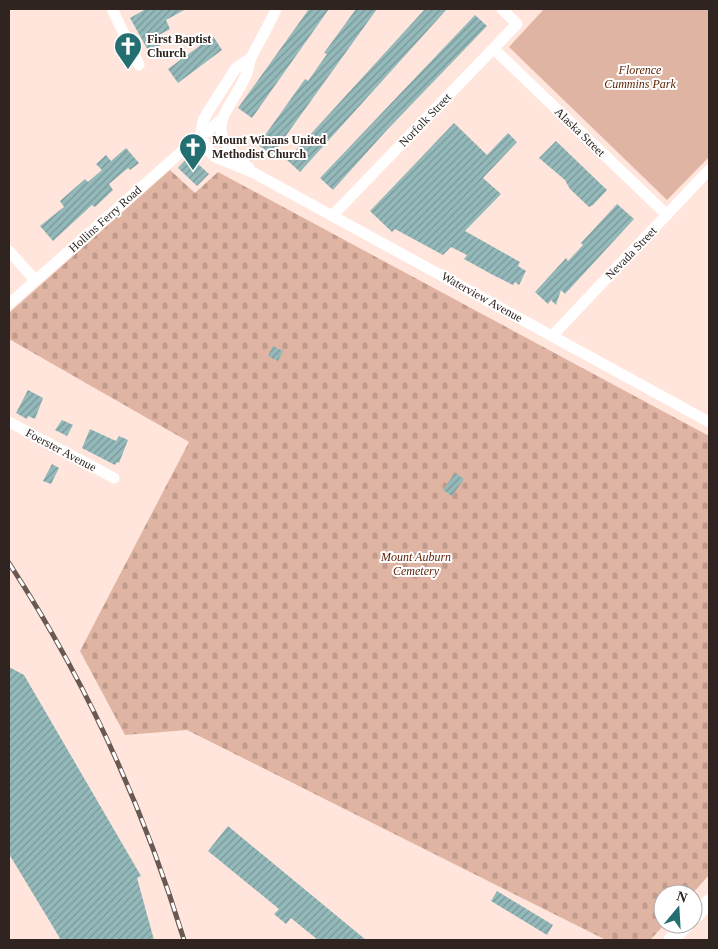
<svg xmlns="http://www.w3.org/2000/svg" width="718" height="949" viewBox="0 0 718 949" font-family="Georgia,serif">
	<style>
		.green { fill: #e0b4a3 }
		.cemetery { fill: url(#cemetery-stones) }
		.building { fill: url(#building-hatch) }
		.lines { fill: none; stroke-linecap: round; stroke-linejoin: round }
		.minor { stroke: #fff; stroke-width: 11 }
		.major { stroke: #fff; stroke-width: 15 }
		.rail-casing { stroke: #685952; stroke-width: 5 }
		.rail { stroke: #fff; stroke-width: 3; stroke-dasharray: 9; stroke-linecap: butt }
		.labels { text-anchor: middle; dominant-baseline: central; stroke-width: 4; stroke-linejoin: round; paint-order: stroke }
		.poi-label { font-size: 12px; font-weight: bold; fill: #2f241f; stroke: #fff; text-anchor: start }
		.park-label { font-size: 12px; font-style: italic; fill: #602304; stroke: #fff }
		.street-label { font-size: 12px; fill: #2f241f; stroke: #fff }
	</style>
	<defs>
		<pattern id="cemetery-stones" width="16" height="16" patternUnits="userSpaceOnUse" patternTransform="scale(1.25)"><rect width="16" height="16" fill="#e0b4a3"/><path d="M2 7V4a2 2 0 0 1 4 0v3zM10 15v-3a2 2 0 0 1 4 0v3z" fill="#c09b8c"/></pattern>
		<pattern id="building-hatch" width="6" height="6" patternUnits="userSpaceOnUse" patternTransform="scale(1.25)"><rect width="6" height="6" fill="#94b9ba"/><path d="M-1 1l2-2M0 6l6-6M5 7l2-2" fill="none" stroke="#799697"/></pattern>
	</defs>
	<rect width="100%" height="100%" fill="#ffe5db"/>
	<polygon class="green" points="544,9 709,9 709,157 667,200 509,47"/>
	<polygon class="cemetery" points="170,170 195,193 218,172 709,436 709,875 692,894 663,894 665,924 650,940 606,940 187,730 125,735 80,651 189,442 9,339 9,313"/>
	<g class="building">
		<polygon points="146,9 186,9 166,20 170,29 159,35 161,39 158,41 161,45 149,52 130,18"/>
		<polygon points="309,9 329,9 252,118 238,108"/>
		<polygon points="356,9 377,9 272,155 258,145 305,79 308,81 327,54 324,53"/>
		<polygon points="425,9 447,9 300,172 287,160"/>
		<polygon points="475,15 487,26 386,131 333,190 320,178"/>
		<polygon points="213,36 222,50 178,83 168,69"/>
		<polygon points="454,123 487,155 508,133 517,142 483,178 501,194 465,231 520,262 518,266 526,271 519,285 515,282 513,285 493,275 464,259 467,255 451,247 443,255 395,229 392,232 370,211"/>
		<polygon points="556,141 607,190 593,205 589,207 570,189 565,180 539,158"/>
		<polygon points="126,148 139,163 130,170 128,168 109,184 113,190 95,207 92,205 53,241 40,226 64,207 60,201 85,179 88,182 102,170 96,164 106,155 111,161"/>
		<polygon points="189,156 209,174 197,186 178,168"/>
		<polygon points="617,204 634,219 565,294 561,290 556,305 551,300 548,304 535,292 566,258 568,261 583,245 581,243"/>
		<polygon points="273,346 283,351 278,361 268,356"/>
		<polygon points="28,390 43,398 35,419 28,416 27,419 16,413"/>
		<polygon points="62,420 73,425 67,436 55,430"/>
		<polygon points="90,429 116,441 119,436 128,440 119,463 117,462 115,465 82,448"/>
		<polygon points="52,464 59,468 51,484 43,481"/>
		<polygon points="455,473 464,479 452,496 443,490"/>
		<polygon points="9,667 24,675 141,876 137,878 154,940 61,940 9,854"/>
		<polygon points="228,826 366,940 318,940 291,918 286,924 274,914 279,909 208,851"/>
		<polygon points="497,891 553,925 547,935 491,901"/>
	</g>
	<g class="lines">
		<g class="minor">
			<polyline points="112,9 139,65"/>
			<polyline points="494,49 667,215"/>
			<polyline points="250,59 236,68 209,110 203,121 201,132 205,146 215,157 254,173 709,422"/>
			<path d="M249,168C199,124 227,119 247,73C249,68 249,62 251,58C259,41 269,26 276,9"/>
			<polyline points="333,215 517,24 502,9"/>
			<polyline points="9,251 35,280"/>
			<polyline points="9,304 180,153 221,120"/>
			<polyline points="552,336 709,170"/>
			<polyline points="9,422 114,478"/>
		</g>
		<g class="major">
			<polyline points="693,918 709,902"/>
			<polyline points="671,940 687,924"/>
		</g>
		<g class="rail-casing">
			<path id="rail" d="M9,563C86,681 143,806 184,940"/>
		</g>
		<use href="#rail" class="rail"/>
	</g>
	<defs>
		<g id="church-pin" transform="scale(1.4375)"><path d="M0 17L-7.5 6A9.5 9.5 0 1 1 7.5 6Z" fill="#226e71" stroke="#fff"/><path d="M-1.2-6h2.4v3.5h3.3v2.4h-3.3V6h-2.4V-.1h-3.3v-2.4h3.3Z" fill="#fff"/></g>
	</defs>
	<g fill-rule="evenodd">
		<use href="#church-pin" x="128" y="46"/>
		<use href="#church-pin" x="193" y="147"/>
	</g>
	<g class="labels">
		<g class="poi-label">
			<text x="147" y="39">First Baptist<tspan x="147" dy="14">Church</tspan></text>
			<text x="212" y="140">Mount Winans United<tspan x="212" dy="14">Methodist Church</tspan></text>
		</g>
		<g class="park-label">
			<text x="640" y="70">Florence<tspan x="640" dy="14">Cummins Park</tspan></text>
			<text x="416" y="557">Mount Auburn<tspan x="416" dy="14">Cemetery</tspan></text>
		</g>
		<g class="street-label">
			<text transform="translate(425 120) rotate(-46)">Norfolk Street</text>
			<text transform="translate(580 132) rotate(44)">Alaska Street</text>
			<text transform="translate(105 219) rotate(-42)">Hollins Ferry Road</text>
			<text transform="translate(631 253) rotate(-46)">Nevada Street</text>
			<text transform="translate(482 297) rotate(29)">Waterview Avenue</text>
			<text transform="translate(61 450) rotate(28)">Foerster Avenue</text>
		</g>
	</g>
	<rect width="718" height="949" fill="none" stroke="#2f241f" stroke-width="20"/>
	<g transform="translate(678 909) rotate(18)"><circle r="24" fill="#ffffff" stroke="#aca7a5"/>
	<path d="M0-4L9 19L0 12L-9 19Z" fill="#226e71"/>
	<text y="-8" font-size="14" font-weight="bold" text-anchor="middle" fill="#2f241f">N</text>
	</g>
</svg>
